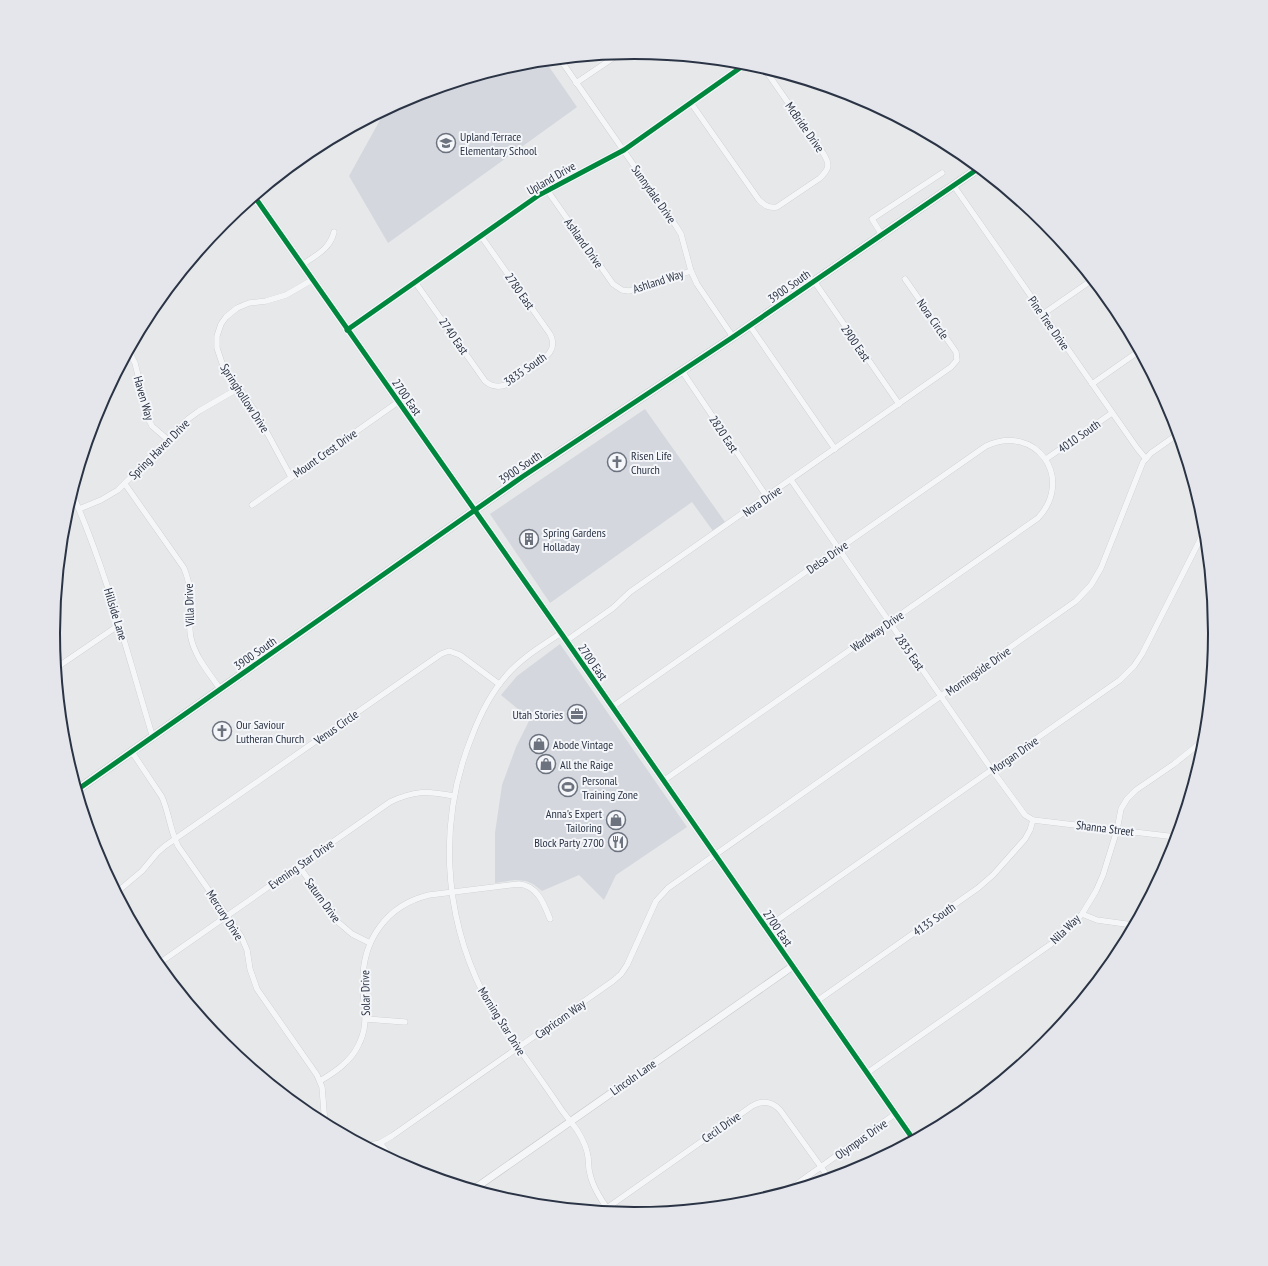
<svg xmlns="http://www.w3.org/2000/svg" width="1268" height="1266" viewBox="0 0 1268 1266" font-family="'PT Sans Narrow',sans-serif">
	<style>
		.built { fill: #d4d7dd }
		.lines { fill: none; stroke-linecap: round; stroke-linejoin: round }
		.minor-casing { stroke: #c4c6c8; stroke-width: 6 }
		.tertiary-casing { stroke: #c4c6c8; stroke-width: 8 }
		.secondary-casing { stroke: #c4c6c8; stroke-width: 9 }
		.minor { stroke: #f5f6f7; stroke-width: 5.5 }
		.tertiary { stroke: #f5f6f7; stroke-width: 7 }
		.secondary { stroke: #f8f8f8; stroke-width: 8 }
		.cycleway-casing { stroke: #f4f6f9; stroke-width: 8 }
		.cycleway { stroke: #00873e; stroke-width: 5 }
		.labels { text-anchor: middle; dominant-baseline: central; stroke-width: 4; stroke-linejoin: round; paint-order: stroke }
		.street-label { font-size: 12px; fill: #2b3445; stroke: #f4f6f9 }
		.poi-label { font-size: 12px; fill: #2b3445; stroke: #f4f6f9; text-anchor: start }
		.rim { fill: none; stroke: #2b3445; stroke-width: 2 }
	</style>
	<rect width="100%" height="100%" fill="#e6e8ea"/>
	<g class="built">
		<polygon points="545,61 577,107 388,243 349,176 385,111 412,96 521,63"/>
		<polygon points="645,409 725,522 713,531 692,502 550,603 490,514"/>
		<polygon points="560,644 687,827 616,875 604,900 579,875 542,891 533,884 526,881 515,880 495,883 495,833 502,785 516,747 530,719 501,695 517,676"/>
	</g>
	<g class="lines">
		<g class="minor-casing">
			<g id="minor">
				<polyline points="560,59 676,226 681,234 691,271 697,284 733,337"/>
				<polyline points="576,83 619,54"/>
				<path d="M691,103L759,200C765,206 769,208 777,207L820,178C830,168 830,164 823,153L764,68"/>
				<polyline points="954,186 1137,448 1146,459"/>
				<polyline points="547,190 613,284 622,290 629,291 691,271"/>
				<polyline points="882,235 872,219 942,173"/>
				<path d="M302,265C316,255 330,249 334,232"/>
				<polyline points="814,281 899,404"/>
				<path d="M415,282L485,381C492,387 499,388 508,384C516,378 546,359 550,352C554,346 553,339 550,334L481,236"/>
				<polyline points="1043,314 1092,280"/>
				<polyline points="750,326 835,449"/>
				<polyline points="129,351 135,363 149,420 152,426 167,439"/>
				<polyline points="682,371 767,497"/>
				<polyline points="1092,384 1139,351"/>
				<polyline points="1046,459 1112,413"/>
				<polyline points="291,477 257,414 222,363 217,348 217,336 221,324 226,317 237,308 249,303 266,301 286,295 312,280"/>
				<polyline points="791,480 992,770 1025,815 1033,820 1176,837"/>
				<path d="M125,484L184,568C188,578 190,587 191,598C191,611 188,625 191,638C195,657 210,674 220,689"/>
				<path d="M72,493C107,572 128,656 153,738"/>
				<polyline points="252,505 398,402"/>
				<polyline points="79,509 101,500 118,490 188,419 199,411 239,388"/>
				<path d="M561,633C542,646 521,658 506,676C491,693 480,715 472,736C438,820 443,913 483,993C493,1012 505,1029 517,1046C532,1067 547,1088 561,1109C566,1116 572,1123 577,1130C582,1138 587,1148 588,1157C589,1163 588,1168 590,1174C593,1188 601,1200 610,1212"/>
				<polyline points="566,641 613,608 630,592 951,367 957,360 956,352 905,279"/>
				<polyline points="56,668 119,625"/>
				<path d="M612,707L986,446C1036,423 1075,478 1038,518L663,781"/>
				<path d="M132,752L162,797C169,813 170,830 178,846L241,936L247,950L250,969L257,989L317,1075L322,1087L325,1124"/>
				<polyline points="299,866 338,922 352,934 370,943"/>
				<polyline points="117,892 142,871 157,853 165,846 441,654 449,651 460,655 499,684"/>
				<polyline points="1082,914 1097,920 1133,925"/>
				<polyline points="766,928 1120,680 1134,666 1142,654 1205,530"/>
				<path d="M158,964L390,802C415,790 427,791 454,796"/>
				<polyline points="817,1001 978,888 993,875 1025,839 1030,830 1033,820"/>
				<polyline points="366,1019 405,1022"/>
				<polyline points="867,1073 1051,944 1068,930 1082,914 1096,891 1103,875 1117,830 1121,809 1127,799 1136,790 1174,764 1204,740"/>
				<path d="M320,1081C335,1072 350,1062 358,1046C370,1023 363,1007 363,983C362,940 387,905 429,895L519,884C538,886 544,904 550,919"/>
				<polyline points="380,1143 392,1159"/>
				<polyline points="366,1146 380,1143 392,1136 613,981 621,974 627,965 656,901 668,888 1076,601 1091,585 1101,568 1143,462 1151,453 1178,434"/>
				<polyline points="787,1191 895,1114"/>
				<path d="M607,1208L752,1106C762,1100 772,1101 780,1110L829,1178"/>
			</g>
		</g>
		<g class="tertiary-casing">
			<g id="tertiary">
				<polyline points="254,196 561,633 913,1139"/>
				<polyline points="347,330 539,195 624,150 747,63"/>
				<polyline points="474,1189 793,966"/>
			</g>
		</g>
		<g class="secondary-casing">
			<polyline id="secondary" points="77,790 522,477 733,337 979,168"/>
		</g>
		<use href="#minor" class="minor"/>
		<use href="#tertiary" class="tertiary"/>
		<use href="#secondary" class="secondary"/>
		<g class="cycleway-casing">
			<g id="cycleway">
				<polyline points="254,196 561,633 913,1139"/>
				<polyline points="347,330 539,195 624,150 747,63"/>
				<polyline points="77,790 522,477 733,337 979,168"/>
			</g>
		</g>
		<use href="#cycleway" class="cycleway"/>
	</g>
	<defs>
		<g id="school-ring" transform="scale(1)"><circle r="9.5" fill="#f4f6f9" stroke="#6c737f" stroke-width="1.5"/><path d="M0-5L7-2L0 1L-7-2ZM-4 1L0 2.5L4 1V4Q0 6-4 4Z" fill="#6c737f"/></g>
		<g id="church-ring" transform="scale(1)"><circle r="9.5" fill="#f4f6f9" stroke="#6c737f" stroke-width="1.5"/><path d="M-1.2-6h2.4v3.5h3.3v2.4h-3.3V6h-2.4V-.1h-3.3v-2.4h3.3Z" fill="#6c737f"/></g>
		<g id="building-ring" transform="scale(1)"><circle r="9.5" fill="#f4f6f9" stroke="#6c737f" stroke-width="1.5"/><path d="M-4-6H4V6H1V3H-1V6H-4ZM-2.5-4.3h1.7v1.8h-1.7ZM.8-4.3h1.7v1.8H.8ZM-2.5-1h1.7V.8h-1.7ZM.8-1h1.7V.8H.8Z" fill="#6c737f"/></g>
		<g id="office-ring" transform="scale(1)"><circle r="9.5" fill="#f4f6f9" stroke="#6c737f" stroke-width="1.5"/><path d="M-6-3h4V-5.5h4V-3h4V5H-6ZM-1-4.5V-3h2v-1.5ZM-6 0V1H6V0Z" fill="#6c737f"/></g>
		<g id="shop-ring" transform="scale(1)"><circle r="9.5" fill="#f4f6f9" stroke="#6c737f" stroke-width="1.5"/><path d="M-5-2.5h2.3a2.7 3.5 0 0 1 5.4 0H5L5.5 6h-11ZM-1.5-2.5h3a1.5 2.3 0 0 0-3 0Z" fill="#6c737f"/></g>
		<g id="stadium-ring" transform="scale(1)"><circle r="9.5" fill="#f4f6f9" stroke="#6c737f" stroke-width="1.5"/><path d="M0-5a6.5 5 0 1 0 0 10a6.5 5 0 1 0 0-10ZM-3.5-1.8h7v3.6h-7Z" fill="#6c737f"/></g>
		<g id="restaurant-ring" transform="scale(1)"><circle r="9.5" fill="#f4f6f9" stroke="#6c737f" stroke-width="1.5"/><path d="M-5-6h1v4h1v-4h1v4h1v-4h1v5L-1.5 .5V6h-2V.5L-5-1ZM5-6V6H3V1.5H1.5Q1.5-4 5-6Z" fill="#6c737f"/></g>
	</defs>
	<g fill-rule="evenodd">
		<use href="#school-ring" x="446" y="143"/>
		<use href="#church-ring" x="617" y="462"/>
		<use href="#building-ring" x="529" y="539"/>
		<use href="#office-ring" x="577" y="714"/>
		<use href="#church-ring" x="222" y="731"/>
		<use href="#shop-ring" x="539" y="744"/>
		<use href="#shop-ring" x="546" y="764"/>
		<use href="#stadium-ring" x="568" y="787"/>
		<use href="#shop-ring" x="616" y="820"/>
		<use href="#restaurant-ring" x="618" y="842"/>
	</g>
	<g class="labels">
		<g class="street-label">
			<text transform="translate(805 127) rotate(55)">McBride Drive</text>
			<text transform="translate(551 178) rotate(-30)">Upland Drive</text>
			<text transform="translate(654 194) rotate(55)">Sunnydale Drive</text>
			<text transform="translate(584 243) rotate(55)">Ashland Drive</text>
			<text transform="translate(658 281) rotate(-18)">Ashland Way</text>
			<text transform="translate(789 286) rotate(-35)">3900 South</text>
			<text transform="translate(520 291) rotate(55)">2780 East</text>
			<text transform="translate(933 319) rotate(55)">Nora Circle</text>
			<text transform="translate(1049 323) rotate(55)">Pine Tree Drive</text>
			<text transform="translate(454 336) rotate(55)">2740 East</text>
			<text transform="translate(856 343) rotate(55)">2900 East</text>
			<text transform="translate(525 369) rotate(-35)">3835 South</text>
			<text transform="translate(407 397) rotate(55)">2700 East</text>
			<text transform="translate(144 398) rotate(74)">Haven Way</text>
			<text transform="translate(245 398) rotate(57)">Springhollow Drive</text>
			<text transform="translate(724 434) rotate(56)">2820 East</text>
			<text transform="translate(1079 436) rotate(-35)">4010 South</text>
			<text transform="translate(159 449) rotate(-45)">Spring Haven Drive</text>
			<text transform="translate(325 453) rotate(-35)">Mount Crest Drive</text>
			<text transform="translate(520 467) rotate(-34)">3900 South</text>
			<text transform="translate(762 501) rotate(-35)">Nora Drive</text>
			<text transform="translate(827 557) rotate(-35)">Delsa Drive</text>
			<text transform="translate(189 605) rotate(-92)">Villa Drive</text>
			<text transform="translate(116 614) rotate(73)">Hillside Lane</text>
			<text transform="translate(877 631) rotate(-35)">Wardway Drive</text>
			<text transform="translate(910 652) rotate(55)">2835 East</text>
			<text transform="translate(255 653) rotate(-35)">3900 South</text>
			<text transform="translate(593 662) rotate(55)">2700 East</text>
			<text transform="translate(978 671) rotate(-35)">Morningside Drive</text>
			<text transform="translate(336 727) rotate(-35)">Venus Circle</text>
			<text transform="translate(1014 755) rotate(-35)">Morgan Drive</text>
			<text transform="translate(1105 828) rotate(7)">Shanna Street</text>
			<text transform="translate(301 864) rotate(-35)">Evening Star Drive</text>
			<text transform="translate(323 900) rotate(54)">Saturn Drive</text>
			<text transform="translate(225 915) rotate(57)">Mercury Drive</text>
			<text transform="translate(934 919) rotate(-35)">4135 South</text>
			<text transform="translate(778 928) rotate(55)">2700 East</text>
			<text transform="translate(1065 929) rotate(-44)">Nila Way</text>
			<text transform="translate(365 993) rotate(-91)">Solar Drive</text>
			<text transform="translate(560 1019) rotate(-35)">Capricorn Way</text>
			<text transform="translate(502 1021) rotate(58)">Morning Star Drive</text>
			<text transform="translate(633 1077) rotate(-35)">Lincoln Lane</text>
			<text transform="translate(721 1127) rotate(-35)">Cecil Drive</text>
			<text transform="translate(861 1139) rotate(-35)">Olympus Drive</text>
		</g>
		<g class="poi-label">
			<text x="460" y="136">Upland Terrace<tspan x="460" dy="14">Elementary School</tspan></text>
			<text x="631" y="455">Risen Life<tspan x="631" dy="14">Church</tspan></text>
			<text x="543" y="532">Spring Gardens<tspan x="543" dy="14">Holladay</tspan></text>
			<text x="563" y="714" text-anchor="end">Utah Stories</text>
			<text x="236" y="724">Our Saviour<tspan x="236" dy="14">Lutheran Church</tspan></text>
			<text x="553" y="744">Abode Vintage</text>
			<text x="560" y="764">All the Raige</text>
			<text x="582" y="780">Personal<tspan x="582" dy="14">Training Zone</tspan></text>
			<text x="602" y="813" text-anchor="end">Anna's Expert<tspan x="602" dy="14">Tailoring</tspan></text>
			<text x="604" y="842" text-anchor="end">Block Party 2700</text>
		</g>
	</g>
	<path d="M0 0H1268V1266H0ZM60 633a574 574 0 1 1 1148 0a574 574 0 1 1-1148 0Z" fill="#e4e6eb" fill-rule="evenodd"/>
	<path class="rim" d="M60 633a574 574 0 1 1 1148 0a574 574 0 1 1-1148 0Z"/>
</svg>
